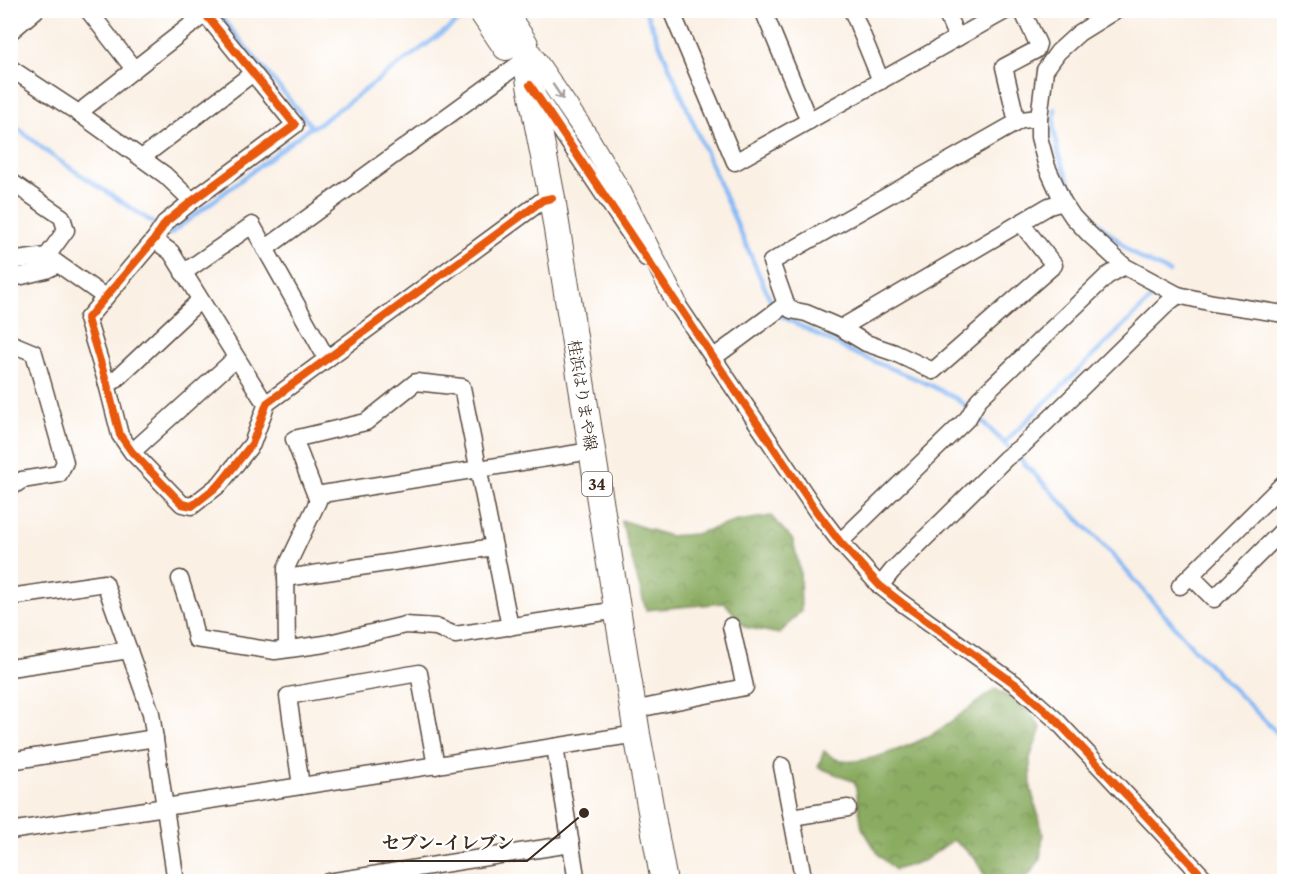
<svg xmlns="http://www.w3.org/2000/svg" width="1295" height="892" viewBox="0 0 1295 892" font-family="'Libre Caslon Text','Noto Serif JP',serif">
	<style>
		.forest { fill: url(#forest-crowns); stroke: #626b40; stroke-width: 1.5 }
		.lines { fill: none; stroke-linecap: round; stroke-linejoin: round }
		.stream { stroke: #87baf5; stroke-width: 4.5 }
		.minor-casing { stroke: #58483c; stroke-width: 19 }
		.tertiary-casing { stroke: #58483c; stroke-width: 22 }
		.primary-casing { stroke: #58483c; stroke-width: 28 }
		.minor { stroke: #fff; stroke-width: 16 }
		.tertiary { stroke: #fff; stroke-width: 20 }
		.primary { stroke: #fff; stroke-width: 26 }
		.cycleway-casing { stroke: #fff; stroke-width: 11 }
		.cycleway { stroke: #e8590c; stroke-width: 8 }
		.oneway { stroke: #a79f9a }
		.labels { text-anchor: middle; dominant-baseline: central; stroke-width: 4.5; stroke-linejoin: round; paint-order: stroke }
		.shield { fill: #fff; stroke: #766a62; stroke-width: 1.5 }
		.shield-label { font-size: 15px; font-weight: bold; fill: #3b2a1e }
		.street-label { font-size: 16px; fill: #3b2a1e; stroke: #fff }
		.leader { fill: none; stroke: #3b2a1e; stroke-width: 2 }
		.callout-dot { fill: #3b2a1e; stroke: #fff; stroke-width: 2 }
		.callout-label { font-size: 18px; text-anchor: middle; font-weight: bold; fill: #3b2a1e; stroke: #fff; stroke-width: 4.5; stroke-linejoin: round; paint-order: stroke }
	</style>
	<defs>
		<pattern id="forest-crowns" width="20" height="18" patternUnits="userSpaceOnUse" patternTransform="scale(1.5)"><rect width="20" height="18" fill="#8aac61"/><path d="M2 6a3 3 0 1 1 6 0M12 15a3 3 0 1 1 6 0" fill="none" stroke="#728c4f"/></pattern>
	</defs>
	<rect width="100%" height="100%" fill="#fff"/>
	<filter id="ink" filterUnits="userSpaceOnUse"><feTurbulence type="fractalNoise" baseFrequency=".0167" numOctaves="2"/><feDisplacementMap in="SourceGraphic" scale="12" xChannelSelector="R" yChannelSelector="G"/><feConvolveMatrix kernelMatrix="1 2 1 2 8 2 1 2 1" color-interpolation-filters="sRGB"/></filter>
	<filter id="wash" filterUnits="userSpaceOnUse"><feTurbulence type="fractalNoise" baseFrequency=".008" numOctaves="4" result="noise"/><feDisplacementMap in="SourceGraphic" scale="24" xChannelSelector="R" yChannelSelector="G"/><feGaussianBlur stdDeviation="1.35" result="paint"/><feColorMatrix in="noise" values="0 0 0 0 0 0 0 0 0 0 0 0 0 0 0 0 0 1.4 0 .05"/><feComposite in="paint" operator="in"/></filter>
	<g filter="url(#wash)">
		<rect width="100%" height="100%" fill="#fbf0e4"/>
		<g class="forest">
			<polygon points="771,516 793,540 800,571 801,611 779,634 745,627 725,603 646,610 621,520 669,536 695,534 738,521"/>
			<path d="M995,689L1025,706L1041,728L1030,758L1031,789L1043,833L1040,860L1024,881H988L974,857L953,840L925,860L895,870L879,855L862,828L855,782L818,767L824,751C828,754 832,757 836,759C856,769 916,744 934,733C955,719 975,704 995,689Z"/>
		</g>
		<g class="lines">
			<g class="stream">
				<polyline points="215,10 312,127"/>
				<polyline points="645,10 728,204 773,306 783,317 851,352 926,383 957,399 969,408"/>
				<polyline points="1055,109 1054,129 1058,153 1072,190 1077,201 1105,229 1131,252 1143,260 1169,272"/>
				<polyline points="10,122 51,155 158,226"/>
				<polyline points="165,230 170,234 308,129 320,123 472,11"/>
				<polyline points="975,414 1011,450"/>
				<polyline points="1004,443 1156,294"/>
				<polyline points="1017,456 1109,551 1195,650 1284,740"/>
			</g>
		</g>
	</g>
	<g filter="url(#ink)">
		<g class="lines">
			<g class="minor-casing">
				<g id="minor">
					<polyline points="88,10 134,69"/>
					<polyline points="202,10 295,125 192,201 166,222 154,240 87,319 107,384 120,435 132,452 182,504 192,506 220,484 252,444 267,403 543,200 552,198"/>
					<polyline points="671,10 735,162 1007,10"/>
					<polyline points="763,10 809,121"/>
					<polyline points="852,10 881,81"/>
					<polyline points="945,10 957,38"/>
					<polyline points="1116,10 1079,33 1058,52 1045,70 1039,118 1039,137 1047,167 1063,202 1073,217 1089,234 1124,266 1178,295 1213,303 1284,314"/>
					<polyline points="10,32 36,10"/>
					<polyline points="10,68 80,114 165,175 192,201"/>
					<polyline points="537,95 646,258"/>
					<polyline points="80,114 86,107 205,14"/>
					<polyline points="1017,122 1004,67 1036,50 1038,44 1022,10"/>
					<polyline points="143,159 148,153 253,73"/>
					<polyline points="10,181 62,217 66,230 47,256 105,297"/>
					<polyline points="154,240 171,252 261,397 267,403"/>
					<polyline points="265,249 519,64"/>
					<polyline points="10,261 47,256"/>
					<polyline points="183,273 252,225 327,359"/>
					<polyline points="10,279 46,270 58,264"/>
					<polyline points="669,292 817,512 840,542 880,586 902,603 1018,686 1056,720 1208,882"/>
					<polyline points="786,304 771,262 1021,120 1039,118"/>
					<polyline points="841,328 1049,206 1063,202"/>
					<polyline points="10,343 34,353 65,462 59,474 22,480 10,488"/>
					<polyline points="713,358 786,304 791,310 806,313 841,328 866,343 895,353 933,371 1054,265 1021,223"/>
					<polyline points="107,384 114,381 200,300"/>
					<polyline points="132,452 236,358"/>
					<polyline points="316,495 591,451"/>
					<polyline points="840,542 968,418 979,399 1107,276 1124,266"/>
					<polyline points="1191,576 1214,599 1284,529"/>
					<polyline points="286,578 494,547"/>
					<polyline points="180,579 190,610 196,639 275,651 325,644 405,625 436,627 455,635 618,610"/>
					<polyline points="880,586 892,571 1006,458 1022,446 1168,303 1178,295"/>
					<polyline points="1180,586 1284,483"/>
					<polyline points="10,597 105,583 151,713 176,882"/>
					<polyline points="287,649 286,568 318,501 294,439 366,422 416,382 462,387 510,627"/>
					<polyline points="10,668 129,650"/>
					<polyline points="633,710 745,687 731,626"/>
					<polyline points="555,747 577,882"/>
					<polyline points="10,761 155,738"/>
					<polyline points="782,766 804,882"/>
					<polyline points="301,786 288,696 419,673 436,766"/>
					<polyline points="792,817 848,808"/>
					<polyline points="10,831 637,734"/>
					<polyline points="328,882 571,844"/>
				</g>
			</g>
			<g class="tertiary-casing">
				<polyline id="tertiary" points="525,44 589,138 621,192 676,302"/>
			</g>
			<g class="primary-casing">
				<g id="primary">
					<polyline points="481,10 506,47"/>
					<polyline points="502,10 525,44 530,85 552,198 637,734 664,882"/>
				</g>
			</g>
			<use href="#minor" class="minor"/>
			<use href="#tertiary" class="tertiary"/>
			<use href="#primary" class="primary"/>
			<g class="cycleway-casing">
				<g id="cycleway">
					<polyline points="202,10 295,125 192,201 166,222 154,240 87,319 107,384 120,435 132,452 182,504 192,506 220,484 252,444 267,403 543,200 552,198"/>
					<polyline points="530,85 817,512 840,542 880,586 902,603 1018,686 1056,720 1208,882"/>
				</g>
			</g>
			<use href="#cycleway" class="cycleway"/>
		</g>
		<defs><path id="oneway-shaft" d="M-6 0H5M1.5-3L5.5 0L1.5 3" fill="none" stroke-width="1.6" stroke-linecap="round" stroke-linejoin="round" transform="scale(1.5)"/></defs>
		<use class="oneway" href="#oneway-shaft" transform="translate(558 92) rotate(56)"/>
	</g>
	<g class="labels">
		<rect class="shield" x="582" y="472" width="30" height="24" rx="4.5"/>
		<g class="shield-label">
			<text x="597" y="484">34</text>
		</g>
		<g class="street-label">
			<text transform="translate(583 395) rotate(81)">桂浜はりまや線</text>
		</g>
	</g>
	<path class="leader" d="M584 813L527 861H369"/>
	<circle class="callout-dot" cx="584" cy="813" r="6"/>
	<g class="callout-label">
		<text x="448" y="849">セブン-イレブン</text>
	</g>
	<rect width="1295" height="892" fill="none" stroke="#fff" stroke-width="36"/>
</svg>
